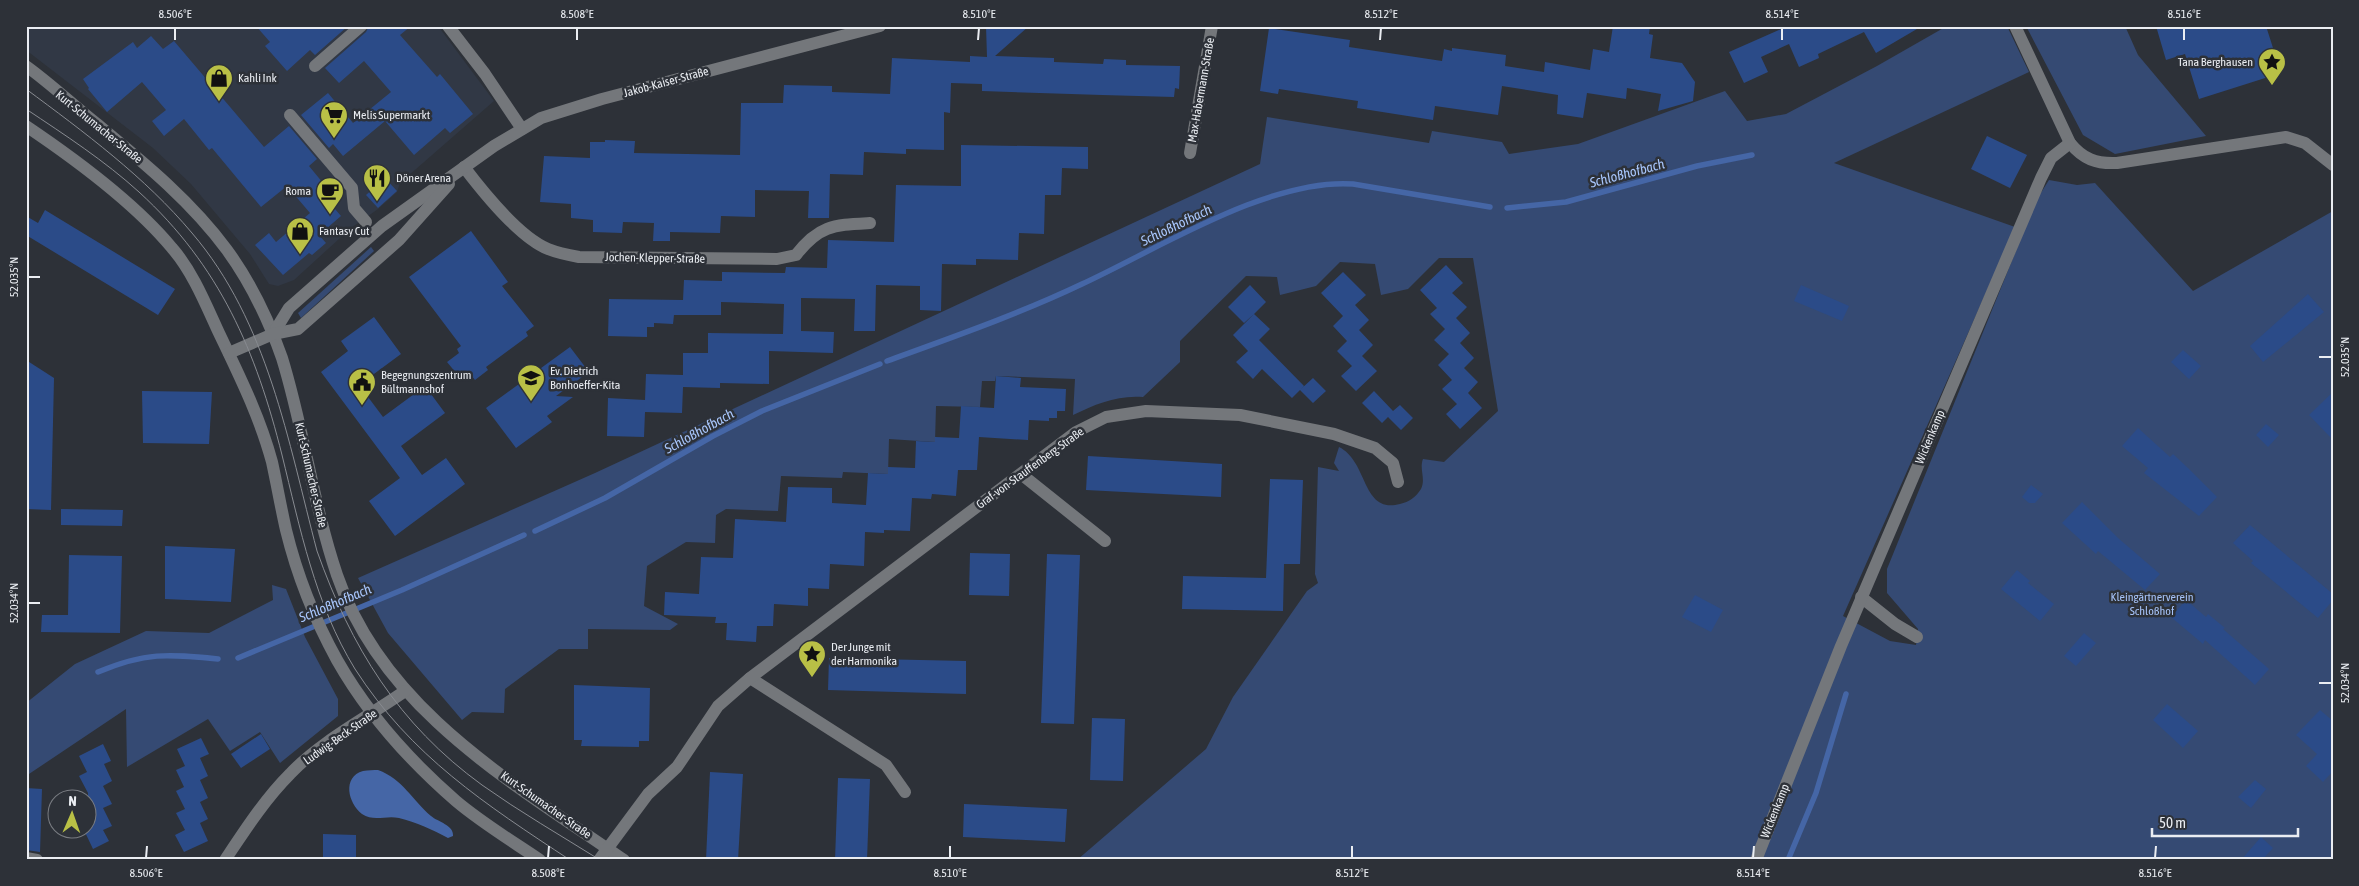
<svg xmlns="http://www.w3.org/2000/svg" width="2359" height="886" viewBox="0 0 2359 886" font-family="'Asap Condensed',sans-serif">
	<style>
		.built { fill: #313845 }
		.green { fill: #354a73 }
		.water { fill: #4566a6 }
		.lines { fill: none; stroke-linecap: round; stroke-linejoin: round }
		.stream { stroke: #4566a6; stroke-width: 5.5 }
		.building { fill: #2b4b88 }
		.minor { stroke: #74777b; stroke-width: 12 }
		.tram { stroke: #888b91; stroke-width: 1 }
		.ticks { fill: none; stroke: #eaedf2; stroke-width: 2 }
		.labels { text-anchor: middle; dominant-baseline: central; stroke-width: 5; stroke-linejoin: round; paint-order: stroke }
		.poi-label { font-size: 12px; fill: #eaedf2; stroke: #2d3138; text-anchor: start }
		.street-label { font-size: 12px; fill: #eaedf2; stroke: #2d3138 }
		.park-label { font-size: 12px; fill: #a6c3f9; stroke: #2d3138 }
		.water-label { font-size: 14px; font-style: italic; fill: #a9c7fd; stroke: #2d3138 }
		.neatline { fill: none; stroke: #eaedf2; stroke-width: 2 }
		.ticks-label { font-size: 12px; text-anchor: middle; fill: #eaedf2 }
	</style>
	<rect width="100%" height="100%" fill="#2d3138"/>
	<polygon class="built" points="26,26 438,26 494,101 400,183 397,192 378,209 351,228 294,280 278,286 269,284 250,254 191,184 153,148 26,50"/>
	<g class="green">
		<path d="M1947,26H2007L2029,72L1834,163L2015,227L1843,616L1890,641L1916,645L1918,629L1887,593V569L2037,199L2049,180L2077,185L2095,183L2193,291L2333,211V860H1077L1206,749L1233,697L1307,591L1318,583L1315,574L1318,467L1339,471L1334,463L1339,447C1369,462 1361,514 1400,504C1409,502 1416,497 1421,489C1426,479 1419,469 1423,459L1444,462L1498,411L1473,258H1439L1408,289L1381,295L1375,264L1340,262L1316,286L1280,295L1277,277L1246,276L1180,341V362L1143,397C1117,395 1096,404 1073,415L1075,379L996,376L995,381H982L980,407L936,406L935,442L889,439L888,474L843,472L842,478L781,476L778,511L726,509L716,515L715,543L686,542L647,566L644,606L678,624L670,630L588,629V649H559L505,689L504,713L472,712L462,720L388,633L358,578L595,473L1260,164L1267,117L1429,143L1432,131L1502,142L1509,154L1578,144L1725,91L1747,121L1786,114L1877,66Z"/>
		<polygon points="2026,26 2125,26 2138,55 2206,136 2115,154 2083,135"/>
		<polygon points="371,247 374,251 301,318 298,313"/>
		<polygon points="272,585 286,589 305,637 338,699 338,716 280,763 260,732 230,751 208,719 127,767 126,709 26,776 26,703 75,664 146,631 209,633 273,600"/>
	</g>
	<path class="water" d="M378,770C403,779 412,800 431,816C438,822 454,825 453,836L448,838C433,830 416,822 399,818C386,815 374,822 362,814C348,803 342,777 363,771C368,770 374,770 378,770Z"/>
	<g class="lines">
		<g class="stream">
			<polyline points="1507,208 1566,202 1697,166 1752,155"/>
			<path d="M887,361C953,337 1019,314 1082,284C1158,249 1269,178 1353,184L1490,207"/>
			<polyline points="535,531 605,498 713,436 762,411 880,364"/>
			<polyline points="238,658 402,590 524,535"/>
			<path d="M98,672C146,652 167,654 218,659"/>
			<polyline points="1788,860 1816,793 1846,694"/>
		</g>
	</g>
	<g class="building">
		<polygon points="256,26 348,26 315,55 310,50 287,71 265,46 270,42"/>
		<polygon points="369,26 411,26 400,35 437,77 440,74 473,114 450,133 445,128 414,155 385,121 343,156 333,144 329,148 301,115 328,93 353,123 391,92 364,61 339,83 325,68 366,32"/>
		<polygon points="986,26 1029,26 995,56 1054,58 1054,62 1103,64 1104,59 1126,60 1126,65 1180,66 1179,89 1175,88 1174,97 1102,95 982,91 982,84 951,83 950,113 944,112 944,150 906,149 906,154 864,152 863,175 830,174 829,218 808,218 809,191 755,190 755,217 721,216 720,233 670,232 670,241 653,241 654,223 623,222 622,233 593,232 593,220 571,218 571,204 540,202 544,156 590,158 590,142 605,142 605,140 635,141 634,153 740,155 741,103 783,103 784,85 832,86 832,92 890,94 892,58 970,62 970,56 987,57"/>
		<polygon points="1613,26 1650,26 1649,34 1653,35 1650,58 1682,63 1695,82 1693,101 1658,111 1661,94 1627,88 1626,99 1587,93 1583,118 1557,114 1558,95 1502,86 1498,115 1435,106 1433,120 1357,108 1358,101 1279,89 1278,94 1260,91 1269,28 1350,40 1349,47 1442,61 1444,49 1452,51 1452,48 1506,55 1505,66 1544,72 1545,62 1590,70 1593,49 1609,52"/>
		<polygon points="1788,26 1922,26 1876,53 1864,32 1818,54 1819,58 1799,67 1789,44 1761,57 1768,72 1744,83 1729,52"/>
		<polygon points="2156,26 2266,26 2281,73 2199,99 2185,54 2166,60"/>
		<polygon points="151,36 163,49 174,41 264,147 289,126 317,159 309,166 323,183 317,188 341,216 319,235 326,243 312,255 309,253 283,275 255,245 269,233 276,242 310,213 287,186 261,207 212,148 209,150 184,119 164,136 152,121 166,110 142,82 107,112 88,89 89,88 83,79 133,42 137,48"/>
		<polygon points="1987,136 2027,155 2010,188 1971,169"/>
		<polygon points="961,145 1088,147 1088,169 1062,168 1061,195 1045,195 1044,234 1019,233 1018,260 976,259 976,265 942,264 941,311 920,310 920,286 876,285 875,331 854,331 855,299 801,298 801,331 834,332 833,353 769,351 769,384 720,383 720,388 683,387 682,413 645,412 644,437 607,436 608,398 645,400 646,374 683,375 683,353 708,353 708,333 783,334 784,304 721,302 721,315 674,315 673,324 654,323 654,327 647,327 647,337 608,336 609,299 683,300 684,280 722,281 722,272 785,273 786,267 827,268 828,240 894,242 896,185 961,186"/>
		<polygon points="385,178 397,191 378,208 366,195"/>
		<polygon points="45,210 175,289 158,315 26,235 26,216 38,223"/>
		<polygon points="471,231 508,282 502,286 534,326 526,332 528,336 486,367 488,370 475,380 469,373 461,379 447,362 459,353 457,349 461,346 409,277"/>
		<polygon points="1446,265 1463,283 1452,293 1467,307 1456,318 1470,333 1460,343 1474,358 1464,368 1478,382 1468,393 1482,408 1460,429 1446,414 1457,404 1442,389 1452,380 1438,365 1449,354 1434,340 1445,329 1430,314 1437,308 1420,290"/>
		<polygon points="1343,272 1366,295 1355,305 1369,320 1359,330 1373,345 1362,356 1377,371 1356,391 1341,376 1352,366 1337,351 1347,341 1333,326 1343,316 1321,293"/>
		<polygon points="1250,285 1266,302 1254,314 1270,329 1259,340 1304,386 1301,389 1313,378 1326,391 1313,403 1300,390 1292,398 1262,369 1253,379 1236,362 1248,351 1233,335 1254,314 1244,323 1228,307"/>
		<polygon points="1801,285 1849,306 1842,321 1794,301"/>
		<polygon points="2308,294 2324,312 2263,362 2250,346"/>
		<polygon points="374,317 401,354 359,385 383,417 425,386 445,413 401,446 422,475 446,458 465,484 395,536 369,501 400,478 321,372 348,351 341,341"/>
		<polygon points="570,347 589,372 556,396 573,397 547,416 552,422 516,448 486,408"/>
		<polygon points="2183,350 2201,366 2189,379 2171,362"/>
		<polygon points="26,360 54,378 51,510 26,509"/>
		<polygon points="996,376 1021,378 1020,387 1066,389 1065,411 1057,411 1057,418 1049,418 1049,421 1029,420 1028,440 979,437 977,470 958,470 956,496 932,494 931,499 912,498 910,531 884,530 884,533 865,532 864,566 830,564 829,589 808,588 808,606 774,604 773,626 757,626 756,642 726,640 727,623 715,623 716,617 664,615 665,592 699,594 701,557 733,558 735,519 786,522 788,487 832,488 832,503 866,505 868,473 888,474 888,467 915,468 916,441 935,442 935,437 959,438 961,406 994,408"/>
		<polygon points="142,391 212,392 209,444 143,443"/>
		<polygon points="1374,391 1393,411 1400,405 1413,418 1401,430 1388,417 1382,423 1362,403"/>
		<polygon points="2333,392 2333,440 2309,415"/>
		<polygon points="2266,424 2279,435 2268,447 2256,435"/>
		<polygon points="2138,428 2170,457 2173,454 2188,468 2217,497 2199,516 2144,473 2148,468 2122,446"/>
		<polygon points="1088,456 1222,464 1221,497 1086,490"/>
		<polygon points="1270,479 1303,480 1300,564 1284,564 1283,611 1182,609 1183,576 1266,578"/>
		<polygon points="2031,485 2043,494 2035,503 2029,503 2022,497"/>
		<polygon points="2082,502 2118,538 2160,574 2145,590 2098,551 2096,554 2062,523"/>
		<polygon points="61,509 123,510 122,526 61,525"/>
		<polygon points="2250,525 2333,594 2333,600 2318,618 2251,563 2253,561 2233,543"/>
		<polygon points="165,546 235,549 231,602 165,599"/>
		<polygon points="970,553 1010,554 1009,596 969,595"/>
		<polygon points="1047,554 1080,555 1074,724 1041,723"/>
		<polygon points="69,555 122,556 120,633 41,632 42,615 68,615"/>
		<polygon points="2017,570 2030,581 2028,583 2054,604 2040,621 2001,589"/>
		<polygon points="1695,595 1723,610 1711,632 1682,617"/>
		<polygon points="2186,600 2206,617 2208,614 2225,628 2223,629 2269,669 2255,685 2205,640 2203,644 2171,617"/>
		<polygon points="2084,633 2096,643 2076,666 2064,656"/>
		<polygon points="829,658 966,661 966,694 828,690"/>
		<polygon points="574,685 650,688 649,741 639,741 639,747 581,746 582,740 574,740"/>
		<polygon points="2167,704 2198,731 2183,748 2153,720"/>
		<polygon points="2320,710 2333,721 2333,771 2323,782 2306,766 2317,754 2296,735"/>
		<polygon points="1092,718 1125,719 1123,781 1090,780"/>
		<polygon points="261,734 270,749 241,768 231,754"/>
		<polygon points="201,738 209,754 200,758 208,776 200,780 208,798 200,802 208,819 200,823 208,841 184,852 175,835 185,830 176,813 185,809 176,791 184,787 176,770 185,766 177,749"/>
		<polygon points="103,744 111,761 104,764 112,781 103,786 112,804 103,808 112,826 103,830 109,841 93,849 83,828 88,828 88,793 79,776 87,772 79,756"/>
		<polygon points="710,772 743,774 738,860 706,860"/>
		<polygon points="838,778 870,779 867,860 835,860"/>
		<polygon points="2255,780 2266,789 2251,808 2238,797"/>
		<polygon points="26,788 42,789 40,852 26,850"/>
		<polygon points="964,804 1067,809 1065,842 963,837"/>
		<polygon points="323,834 356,835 356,860 323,860"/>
		<polygon points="2261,837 2273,848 2262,860 2241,860"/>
	</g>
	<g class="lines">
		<g class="minor">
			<polyline points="448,26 485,74 522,129"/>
			<path d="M2015,26L2070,143C2083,159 2096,164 2117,163L2286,137L2305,143L2333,165"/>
			<path d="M26,66C51,84 73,105 97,124C143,162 191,201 227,250C251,283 269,321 282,358C304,429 313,504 337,575C383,710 513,783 624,860"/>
			<polyline points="315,66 361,26"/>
			<polyline points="290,115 352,188 354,208 366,222"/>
			<path d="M26,126C75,159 134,202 172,248C193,272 206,305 219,333C239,375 260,417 272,462C277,485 281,508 286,530C297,575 315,620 337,660C367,713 410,761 456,801C482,823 512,841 540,860"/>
			<polyline points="1190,153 1212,26"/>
			<path d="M464,167C483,192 519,237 548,249C558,253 568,255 579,257L777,259L796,255C819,225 834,225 870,223"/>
			<polyline points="273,334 289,308 382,226 494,146 541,118 602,99 880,26"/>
			<polyline points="229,353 273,334 298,329 399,240 449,184"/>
			<polyline points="1021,474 1105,541"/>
			<polyline points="1861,597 1895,624 1917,637"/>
			<polyline points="750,678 886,765 905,792"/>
			<polyline points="26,858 37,860"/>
			<path d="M225,860C245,830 265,799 290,774C321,741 368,717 405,691"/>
			<polyline points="599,860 648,794 677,767 718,706 750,678 1076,432 1106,417 1146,411 1240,415 1334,434 1375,448 1393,463 1398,482"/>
			<polyline points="1756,860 1841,646 2041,178 2051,158 2070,143"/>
		</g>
		<g class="tram">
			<path d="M26,89C84,132 145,177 192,233C268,322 288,441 317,551C351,647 398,724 482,785C520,812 560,835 600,860"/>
			<path d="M26,109C65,135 105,161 139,192C220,266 256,351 282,455C300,528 315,604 355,669C411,756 485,804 570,860"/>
		</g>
	</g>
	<path class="ticks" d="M175,40V28M577,40V28M978,40L979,28M1380,40L1381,28M1782,40V28M2184,40V28M28,277H40M2319,357H2332M28,603H40M2319,683H2332M146,858L147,846M548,858L549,846M950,858V846M1352,858V846M1753,858L1754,846M2155,858L2156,846"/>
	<defs>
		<g id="sight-pin" transform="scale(1.4375)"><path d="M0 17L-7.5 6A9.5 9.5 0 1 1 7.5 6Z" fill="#b9c046" stroke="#2d3138"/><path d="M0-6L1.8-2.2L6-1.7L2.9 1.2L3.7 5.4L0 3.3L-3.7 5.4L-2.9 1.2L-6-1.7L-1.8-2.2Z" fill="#111"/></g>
		<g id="shop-pin" transform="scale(1.4375)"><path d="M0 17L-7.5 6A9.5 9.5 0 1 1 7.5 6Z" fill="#b9c046" stroke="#2d3138"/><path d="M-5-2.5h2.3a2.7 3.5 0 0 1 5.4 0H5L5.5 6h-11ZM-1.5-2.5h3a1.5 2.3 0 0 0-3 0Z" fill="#111"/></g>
		<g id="supermarket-pin" transform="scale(1.4375)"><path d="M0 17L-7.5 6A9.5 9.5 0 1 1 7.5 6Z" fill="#b9c046" stroke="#2d3138"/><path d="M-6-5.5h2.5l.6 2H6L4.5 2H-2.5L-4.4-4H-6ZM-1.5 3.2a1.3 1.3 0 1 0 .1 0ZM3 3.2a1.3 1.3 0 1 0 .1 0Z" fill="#111"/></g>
		<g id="restaurant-pin" transform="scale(1.4375)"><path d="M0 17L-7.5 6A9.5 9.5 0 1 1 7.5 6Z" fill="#b9c046" stroke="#2d3138"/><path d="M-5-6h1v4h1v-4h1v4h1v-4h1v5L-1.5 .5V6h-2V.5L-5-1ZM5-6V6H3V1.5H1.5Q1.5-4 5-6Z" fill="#111"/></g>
		<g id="cafe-pin" transform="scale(1.4375)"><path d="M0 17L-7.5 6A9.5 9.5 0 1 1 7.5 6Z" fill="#b9c046" stroke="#2d3138"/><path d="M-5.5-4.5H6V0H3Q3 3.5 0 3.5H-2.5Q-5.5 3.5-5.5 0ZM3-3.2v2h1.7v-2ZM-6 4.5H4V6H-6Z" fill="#111"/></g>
		<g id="school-pin" transform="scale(1.4375)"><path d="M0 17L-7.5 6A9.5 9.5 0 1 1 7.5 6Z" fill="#b9c046" stroke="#2d3138"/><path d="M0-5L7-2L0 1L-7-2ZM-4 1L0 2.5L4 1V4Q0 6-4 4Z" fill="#111"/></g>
		<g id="civic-pin" transform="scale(1.4375)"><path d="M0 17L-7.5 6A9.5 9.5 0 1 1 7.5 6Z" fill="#b9c046" stroke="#2d3138"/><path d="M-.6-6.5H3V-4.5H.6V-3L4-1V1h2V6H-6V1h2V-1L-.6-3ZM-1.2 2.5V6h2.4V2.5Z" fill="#111"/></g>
	</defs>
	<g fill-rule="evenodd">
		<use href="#sight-pin" x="2272" y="62"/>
		<use href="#shop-pin" x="219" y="78"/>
		<use href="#supermarket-pin" x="334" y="115"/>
		<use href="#restaurant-pin" x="377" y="178"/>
		<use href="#cafe-pin" x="330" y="191"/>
		<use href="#shop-pin" x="300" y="231"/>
		<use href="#school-pin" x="531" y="378"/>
		<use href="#civic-pin" x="362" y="382"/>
		<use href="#sight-pin" x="812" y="654"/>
	</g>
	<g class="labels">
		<g class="poi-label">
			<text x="2253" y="62" text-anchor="end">Tana Berghausen</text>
			<text x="238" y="78">Kahli Ink</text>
			<text x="353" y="115">Melis Supermarkt</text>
			<text x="396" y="178">Döner Arena</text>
			<text x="311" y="191" text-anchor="end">Roma</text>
			<text x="319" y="231">Fantasy Cut</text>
			<text x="550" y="371">Ev. Dietrich<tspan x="550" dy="14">Bonhoeffer-Kita</tspan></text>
			<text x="381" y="375">Begegnungszentrum<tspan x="381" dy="14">Bültmannshof</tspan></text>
			<text x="831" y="647">Der Junge mit<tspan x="831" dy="14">der Harmonika</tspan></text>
		</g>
		<g class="street-label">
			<text transform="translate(666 82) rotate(-15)">Jakob-Kaiser-Straße</text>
			<text transform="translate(1201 90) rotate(-80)">Max-Habermann-Straße</text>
			<text transform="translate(99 127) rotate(39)">Kurt-Schumacher-Straße</text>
			<text transform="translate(655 258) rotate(1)">Jochen-Klepper-Straße</text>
			<text transform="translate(1930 437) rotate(-67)">Wickenkamp</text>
			<text transform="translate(1030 468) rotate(-36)">Graf-von-Stauffenberg-Straße</text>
			<text transform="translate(311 475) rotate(77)">Kurt-Schumacher-Straße</text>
			<text transform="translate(340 737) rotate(-35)">Ludwig-Beck-Straße</text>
			<text transform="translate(546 805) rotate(35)">Kurt-Schumacher-Straße</text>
			<text transform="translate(1775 811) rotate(-68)">Wickenkamp</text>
		</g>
		<g class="park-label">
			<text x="2152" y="597">Kleingärtnerverein<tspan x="2152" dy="14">Schloßhof</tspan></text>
		</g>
		<g class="water-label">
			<text transform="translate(1627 173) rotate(-15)">Schloßhofbach</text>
			<text transform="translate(1176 225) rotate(-26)">Schloßhofbach</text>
			<text transform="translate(699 431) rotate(-29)">Schloßhofbach</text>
			<text transform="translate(335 603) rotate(-23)">Schloßhofbach</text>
		</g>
	</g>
	<rect width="2359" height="886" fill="none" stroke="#2d3138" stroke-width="55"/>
	<g transform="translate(72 814) rotate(2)"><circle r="24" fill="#2d3138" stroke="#797c82"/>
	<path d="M0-4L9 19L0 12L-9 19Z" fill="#b9c046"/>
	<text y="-8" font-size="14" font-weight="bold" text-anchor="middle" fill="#eaedf2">N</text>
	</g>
	<path d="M2152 828v8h146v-8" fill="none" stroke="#eaedf2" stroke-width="2.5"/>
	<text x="2159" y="828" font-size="15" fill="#eaedf2" stroke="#2d3138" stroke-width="4" paint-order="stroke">50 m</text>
	<rect x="28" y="28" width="2304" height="830" class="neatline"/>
	<g class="ticks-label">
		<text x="175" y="18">8.506°E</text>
		<text x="577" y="18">8.508°E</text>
		<text x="979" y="18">8.510°E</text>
		<text x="1381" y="18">8.512°E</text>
		<text x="1782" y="18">8.514°E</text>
		<text x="2184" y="18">8.516°E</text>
		<text transform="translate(14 277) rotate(-90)" y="4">52.035°N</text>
		<text transform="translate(2345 357) rotate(-90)" y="4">52.035°N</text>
		<text transform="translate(14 603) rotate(-90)" y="4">52.034°N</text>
		<text transform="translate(2345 683) rotate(-90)" y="4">52.034°N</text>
		<text x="146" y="877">8.506°E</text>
		<text x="548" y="877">8.508°E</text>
		<text x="950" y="877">8.510°E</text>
		<text x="1352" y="877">8.512°E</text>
		<text x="1753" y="877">8.514°E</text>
		<text x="2155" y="877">8.516°E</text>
	</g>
</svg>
